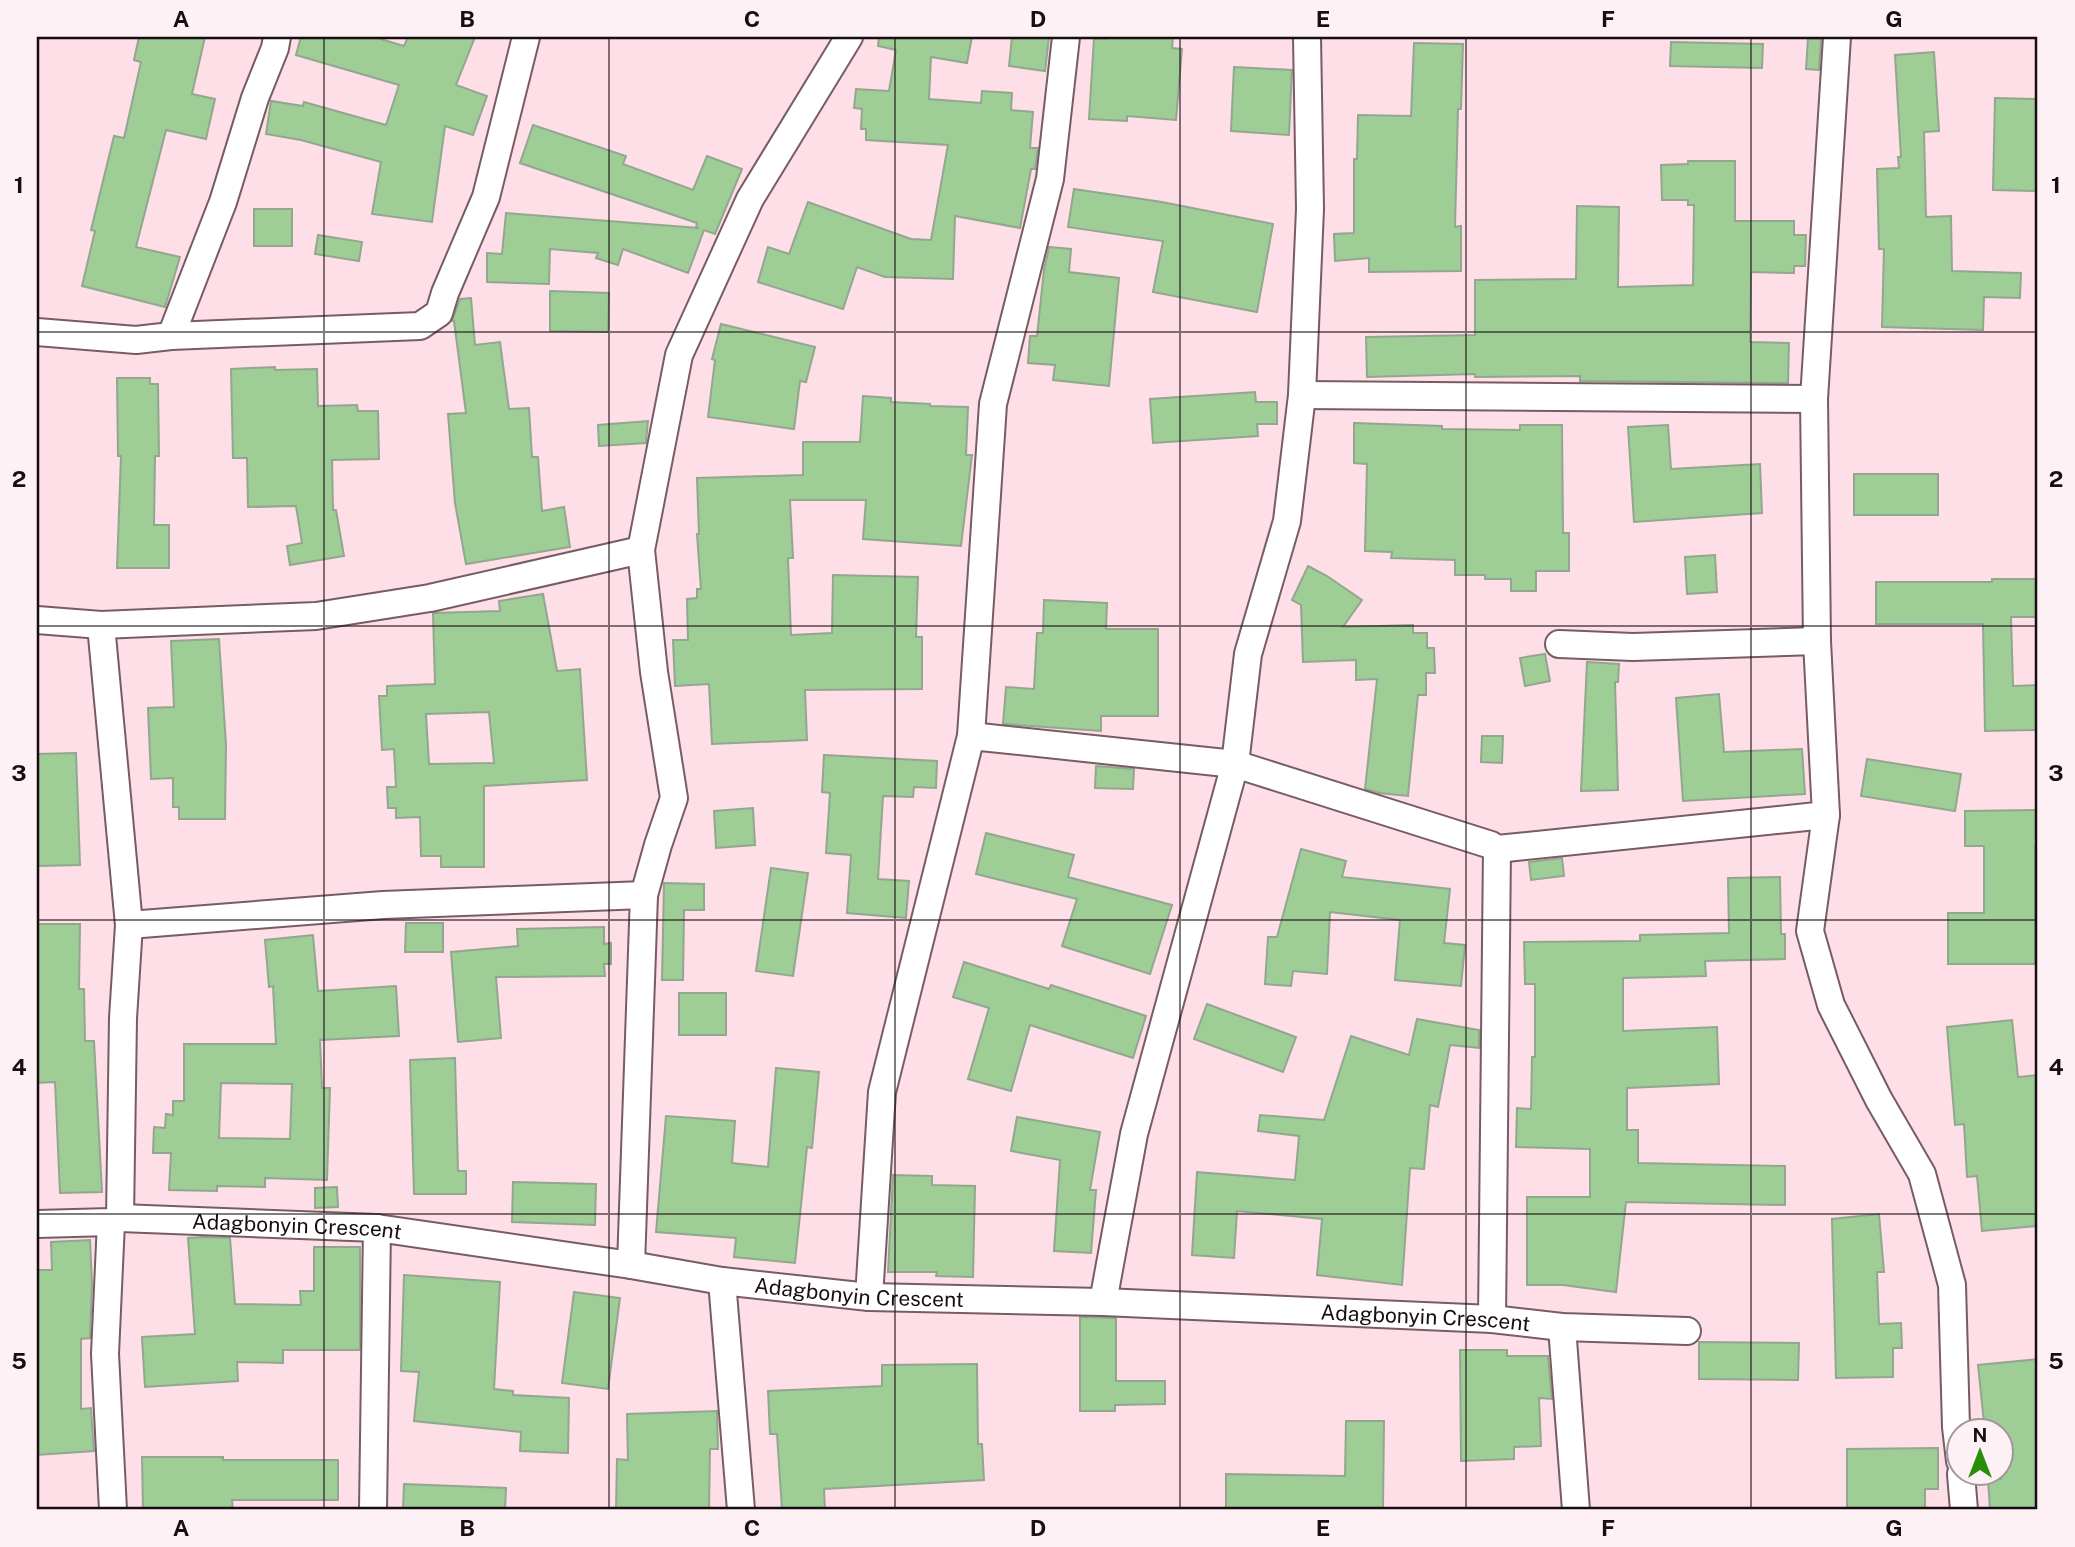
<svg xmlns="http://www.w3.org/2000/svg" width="2075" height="1547" viewBox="0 0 2075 1547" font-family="'Public Sans',sans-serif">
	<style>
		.building { fill: #9fcd96; stroke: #93a690; stroke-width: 2; fill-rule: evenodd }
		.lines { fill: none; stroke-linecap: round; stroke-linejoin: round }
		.street-casing { stroke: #775c64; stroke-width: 30 }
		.street { stroke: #fff; stroke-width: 26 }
		.grid { fill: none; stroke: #180e11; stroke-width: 2; stroke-opacity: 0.55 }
		.labels { text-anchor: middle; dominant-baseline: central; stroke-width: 5; stroke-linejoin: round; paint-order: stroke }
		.street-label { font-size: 21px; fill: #180e11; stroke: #fef1f5 }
		.neatline { fill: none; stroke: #180e11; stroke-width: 2.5 }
		.grid-label { font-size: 23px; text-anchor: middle; font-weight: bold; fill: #180e11 }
	</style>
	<rect width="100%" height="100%" fill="#fedee7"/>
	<g class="building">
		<polygon points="139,37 205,37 192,94 215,99 206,139 166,130 136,247 180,257 165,307 82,286 95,231 91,230 114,136 124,138 141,62 134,60"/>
		<polygon points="301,37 374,37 404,46 408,37 475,37 456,85 487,96 473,135 445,126 432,222 372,214 381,162 301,140 266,134 271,101 303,106 304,102 386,125 399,85 296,55"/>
		<polygon points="879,37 972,37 967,63 931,57 929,99 981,103 982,91 1012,93 1011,110 1033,112 1030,148 1038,148 1035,169 1031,169 1020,228 955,216 953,279 885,277 857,267 843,309 758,282 768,247 789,254 808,202 911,239 931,240 948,145 866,140 866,129 861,129 862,109 854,108 856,89 889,91 896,50 878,46"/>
		<polygon points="1012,37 1049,37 1045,71 1009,66"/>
		<polygon points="1105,37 1173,37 1172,48 1182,49 1176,120 1127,116 1127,121 1089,119 1094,38 1105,39"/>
		<polygon points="1808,38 1821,39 1819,70 1806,69"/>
		<polygon points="1671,42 1763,44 1762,68 1670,66"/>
		<polygon points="1414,43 1463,44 1461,109 1458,109 1455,227 1461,226 1461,271 1369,272 1369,258 1335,261 1334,234 1354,233 1354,159 1357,159 1358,115 1411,116"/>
		<polygon points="1934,52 1939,131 1924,132 1926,217 1951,216 1952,271 2021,273 2020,298 1984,297 1983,330 1882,327 1884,249 1879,249 1877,169 1899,168 1898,157 1901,157 1895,55"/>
		<polygon points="1234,67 1292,70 1289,135 1231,131"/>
		<polygon points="1995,98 2038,99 2038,191 1993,190"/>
		<polygon points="533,125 626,156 623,164 693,190 707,156 742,169 715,234 704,230 688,273 623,249 618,265 596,258 598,253 550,249 549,284 487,282 487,253 502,254 506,213 699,228 696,227 697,223 520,163"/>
		<polygon points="1688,161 1735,161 1735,221 1794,221 1794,235 1806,235 1805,266 1794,266 1794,273 1751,272 1750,342 1789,343 1788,383 1580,381 1580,376 1475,377 1475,374 1367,377 1366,337 1475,335 1475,280 1576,279 1577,206 1619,207 1618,287 1693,285 1694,205 1688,205 1688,200 1662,200 1661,165 1688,164"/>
		<polygon points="1074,189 1162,202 1273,224 1257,312 1153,292 1163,241 1068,227"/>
		<rect x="254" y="209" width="38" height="37"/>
		<polygon points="318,235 362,242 359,261 315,254"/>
		<polygon points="1049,247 1071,249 1069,272 1119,278 1109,386 1053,380 1055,365 1028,363 1030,336 1037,336 1044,270"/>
		<polygon points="550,291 609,293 608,332 550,331"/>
		<polygon points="471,298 475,345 500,342 509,409 529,408 532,457 538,457 542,511 564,507 570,547 466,564 455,503 448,414 466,413 454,321 452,321 460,299"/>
		<polygon points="721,324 815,347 806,382 800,381 794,429 708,417 715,360 712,359"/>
		<polygon points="275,367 275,370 317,369 318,406 357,405 358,411 378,411 379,459 332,460 333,510 336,510 344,556 290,565 287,546 302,543 296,506 248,507 247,458 233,458 231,369"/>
		<polygon points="117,378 150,378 150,384 158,384 159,456 155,456 154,525 169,525 169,568 117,568 121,456 118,456"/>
		<polygon points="1255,392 1256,402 1277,402 1277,424 1257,424 1258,436 1153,443 1150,399"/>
		<polygon points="863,396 891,398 891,402 930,404 930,406 968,407 966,455 972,455 961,546 863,539 866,500 790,500 793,558 788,558 791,635 832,633 833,575 918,577 916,637 922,637 922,689 805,690 807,740 712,744 709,684 675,686 673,640 688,640 687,599 697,598 697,589 701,589 697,534 699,534 697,478 803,475 803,442 860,442"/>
		<polygon points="648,421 646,443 599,446 598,425"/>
		<polygon points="1354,423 1442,426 1442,429 1520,430 1520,425 1562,425 1563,533 1569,533 1569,571 1536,571 1536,591 1511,591 1511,579 1485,579 1485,575 1455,575 1455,560 1391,558 1392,552 1365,551 1367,464 1354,463"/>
		<polygon points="1668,425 1671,469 1760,464 1762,513 1634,522 1628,427"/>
		<rect x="1854" y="474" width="84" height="41"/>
		<polygon points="1715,555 1717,592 1687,594 1685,557"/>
		<polygon points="1308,566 1327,576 1362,600 1343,627 1413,625 1413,633 1427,633 1427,648 1434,648 1435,673 1426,673 1426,695 1418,695 1408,796 1379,793 1365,789 1377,679 1356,680 1356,660 1303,662 1301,605 1292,600"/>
		<polygon points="1992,579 2038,579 2038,617 2011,617 2013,686 2038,685 2038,730 1985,731 1983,624 1876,624 1876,582 1992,582"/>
		<path d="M543,594L557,671L580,669L587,780L484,786V867H441V856H421L420,817L396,818V808H388L387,787H396L394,749L382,750L379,696H387V686L435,684L433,613L500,611L499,601ZM489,712L494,763L429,764L426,714Z"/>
		<polygon points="1044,600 1107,603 1106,629 1158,629 1158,716 1101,716 1101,731 1003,724 1006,687 1034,689 1037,633 1043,633"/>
		<polygon points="219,639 226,745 225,819 179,819 179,807 173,807 173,778 151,779 148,708 174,707 171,641"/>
		<polygon points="1545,654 1550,681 1525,686 1520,658"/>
		<polygon points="1587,662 1619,664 1618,682 1615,682 1618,790 1581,791"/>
		<polygon points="1719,694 1724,752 1802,749 1805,794 1683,801 1676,698"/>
		<polygon points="1482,736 1503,736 1502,763 1481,762"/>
		<polygon points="76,753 80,865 37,866 37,754"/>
		<polygon points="824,755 937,761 936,788 914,787 913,797 883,796 878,879 909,881 906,918 847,913 851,855 826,853 830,793 822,792"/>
		<polygon points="1867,759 1961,774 1955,811 1861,796"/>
		<polygon points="1096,766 1134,769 1133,789 1095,788"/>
		<polygon points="753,808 755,845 716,848 714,811"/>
		<polygon points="2038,810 2038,845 2035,845 2035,964 1948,964 1948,913 1984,913 1984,846 1965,846 1965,811"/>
		<polygon points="986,833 1074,855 1068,877 1172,905 1150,974 1062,946 1077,899 976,874"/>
		<polygon points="1301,849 1346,861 1342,877 1450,889 1444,943 1465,945 1461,986 1395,980 1400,920 1330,912 1327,974 1293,971 1291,986 1265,984 1268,937 1277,937"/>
		<polygon points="1562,858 1564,876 1531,880 1529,862"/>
		<polygon points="771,868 808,873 793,976 756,971"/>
		<polygon points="1780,877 1781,934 1785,934 1785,959 1705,961 1706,976 1623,978 1623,1031 1717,1027 1719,1084 1627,1088 1627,1130 1638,1130 1638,1163 1785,1166 1785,1205 1626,1202 1616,1292 1563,1285 1527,1285 1527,1197 1590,1197 1590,1149 1516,1147 1517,1108 1531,1109 1532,1057 1535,1057 1535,984 1525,984 1524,942 1640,941 1640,935 1729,933 1728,878"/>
		<polygon points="664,883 704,884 704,910 684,910 683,980 662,980"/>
		<polygon points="406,923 443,923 443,952 405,952"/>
		<polygon points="37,924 80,924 79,989 84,989 85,1041 94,1041 102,1192 60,1193 55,1082 37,1083"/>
		<polygon points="604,927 604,944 611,943 611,964 604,964 605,976 496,977 501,1038 458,1042 451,952 518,946 517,929"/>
		<path d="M313,935L318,991L396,986L399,1036L320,1040L322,1088H330L327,1180L265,1178V1187L217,1186V1191L169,1190L171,1153H153L154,1127L165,1128L166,1114L173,1115V1101H184V1044H276L273,986L269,987L265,940ZM221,1083L292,1084L290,1139L219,1138Z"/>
		<polygon points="964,962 1049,989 1051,985 1146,1016 1133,1058 1030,1025 1011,1091 968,1079 989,1008 953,997"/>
		<rect x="679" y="993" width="47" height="42"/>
		<polygon points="1207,1004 1296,1037 1283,1072 1194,1039"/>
		<polygon points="1417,1019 1479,1030 1479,1048 1450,1045 1438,1107 1430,1105 1424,1169 1410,1168 1402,1285 1317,1275 1322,1219 1237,1211 1234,1258 1192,1255 1197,1172 1295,1180 1299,1136 1258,1131 1260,1115 1324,1120 1351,1036 1409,1055"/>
		<polygon points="2012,1020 2018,1077 2038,1075 2038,1226 1982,1231 1977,1176 1967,1177 1964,1124 1955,1125 1947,1027"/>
		<polygon points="455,1058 458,1171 466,1171 466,1194 414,1194 410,1060"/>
		<polygon points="776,1068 819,1072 812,1148 807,1147 795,1263 734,1257 736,1238 656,1232 666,1116 735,1121 732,1163 768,1167"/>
		<polygon points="1017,1117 1100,1132 1090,1190 1096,1190 1091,1253 1054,1251 1060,1160 1011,1151"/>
		<polygon points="893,1175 932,1176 932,1185 975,1186 973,1277 936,1276 937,1272 888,1272"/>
		<polygon points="513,1182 596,1184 595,1225 512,1222"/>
		<polygon points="337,1187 338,1207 315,1208 315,1188"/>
		<polygon points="1879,1214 1884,1272 1877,1272 1879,1324 1901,1323 1902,1348 1893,1348 1893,1377 1836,1378 1832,1219"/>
		<polygon points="203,1237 230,1238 235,1304 301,1305 300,1291 314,1291 314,1247 360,1247 360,1350 283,1350 283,1363 237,1362 238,1381 145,1387 142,1337 195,1334 188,1238"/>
		<polygon points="90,1240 92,1284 90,1338 81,1339 81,1409 91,1408 94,1451 37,1455 37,1270 52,1270 51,1242"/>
		<polygon points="404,1275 500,1282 494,1389 513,1391 513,1395 569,1398 568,1453 520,1451 521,1432 414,1421 419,1372 401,1371"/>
		<polygon points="574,1292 620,1298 608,1389 562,1383"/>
		<polygon points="1080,1317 1116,1318 1116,1381 1165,1381 1165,1404 1115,1405 1115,1411 1080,1411"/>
		<polygon points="1699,1342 1799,1343 1798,1380 1699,1379"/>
		<polygon points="1460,1350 1507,1350 1507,1356 1548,1356 1552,1399 1539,1398 1541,1446 1514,1447 1514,1459 1461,1461"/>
		<polygon points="2038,1359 2038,1510 1990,1510 1988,1479 2001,1479 2001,1432 1985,1432 1978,1365"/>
		<polygon points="977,1364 978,1444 982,1444 984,1480 824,1489 825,1510 782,1510 777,1434 770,1434 768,1391 882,1386 882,1365"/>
		<polygon points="717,1411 718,1449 710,1449 709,1510 616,1510 617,1459 628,1460 627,1414"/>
		<polygon points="1346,1421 1384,1421 1383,1510 1226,1510 1226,1474 1345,1476"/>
		<polygon points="1938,1448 1938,1489 1925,1489 1925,1510 1847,1510 1847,1449"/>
		<polygon points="142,1457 223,1457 223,1460 338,1460 338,1500 232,1500 233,1510 143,1510"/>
		<polygon points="404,1484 506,1488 505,1510 403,1510"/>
	</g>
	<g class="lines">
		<g class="street-casing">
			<g id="street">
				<polyline points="1837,37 1814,399 1817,641 1826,815 1810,931 1831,1005 1879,1100 1922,1174 1952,1285 1956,1427 1960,1461"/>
				<polyline points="37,332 136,340 171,336 223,202 255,98 275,48 277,37"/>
				<polyline points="171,336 420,326 439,313 445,293 486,197 526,37"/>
				<polyline points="1302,395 1814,399"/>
				<polyline points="37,620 101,625 316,616 430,598 641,550"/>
				<polyline points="101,625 129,925 123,1018 120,1218"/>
				<polyline points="1559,644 1633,647 1817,641"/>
				<polyline points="971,736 1235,764 1491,845 1497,849 1826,815"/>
				<polyline points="129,925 383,905 644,895"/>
				<polyline points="111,1222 105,1354 113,1510"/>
				<path id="s1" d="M37,1224L111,1222L120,1218L377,1228L631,1265L722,1281L869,1297L1103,1302L1492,1319L1562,1327L1687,1331"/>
				<polyline points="631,1265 644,895 658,845 674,798 654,672 641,550 679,355 750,199 849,37"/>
				<polyline points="722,1281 741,1510"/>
				<polyline points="869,1297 882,1092 971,736 993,404 1050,179 1066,37"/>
				<polyline points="1103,1302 1134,1134 1235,764 1248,654 1287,521 1302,395 1310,209 1307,37"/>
				<polyline points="1492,1319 1497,849"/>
				<polyline points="1562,1327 1576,1510"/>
				<polyline points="1961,1474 1964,1510"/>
				<polyline points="373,1510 377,1228"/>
			</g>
		</g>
		<use href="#street" class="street"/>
	</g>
	<path class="grid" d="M324,37V1510M609,37V1510M895,37V1510M1180,37V1510M1466,37V1510M1751,37V1510M37,332H2038M37,626H2038M37,920H2038M37,1214H2038"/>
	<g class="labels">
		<g class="street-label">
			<text stroke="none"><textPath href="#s1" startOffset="261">Adagbonyin Crescent</textPath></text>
			<text stroke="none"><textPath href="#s1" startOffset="828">Adagbonyin Crescent</textPath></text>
			<text stroke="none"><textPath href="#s1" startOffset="1395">Adagbonyin Crescent</textPath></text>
		</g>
	</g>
	<rect width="2075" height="1547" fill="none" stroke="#fef1f5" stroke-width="77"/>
	<g transform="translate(1980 1452)"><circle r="33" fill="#fef1f5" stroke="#a2969a" stroke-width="2"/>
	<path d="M0-5L12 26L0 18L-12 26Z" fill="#288e0a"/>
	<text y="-10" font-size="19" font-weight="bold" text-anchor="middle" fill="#180e11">N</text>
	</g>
	<rect x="38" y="38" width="1998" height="1470" class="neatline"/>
	<g class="grid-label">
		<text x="181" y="27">A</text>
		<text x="467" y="27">B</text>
		<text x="752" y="27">C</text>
		<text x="1038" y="27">D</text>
		<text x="1323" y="27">E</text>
		<text x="1608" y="27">F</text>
		<text x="1894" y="27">G</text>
		<text x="19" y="193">1</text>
		<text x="2056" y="193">1</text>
		<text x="19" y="487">2</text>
		<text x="2056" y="487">2</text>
		<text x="19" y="781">3</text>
		<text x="2056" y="781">3</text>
		<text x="19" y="1075">4</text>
		<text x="2056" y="1075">4</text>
		<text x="19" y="1369">5</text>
		<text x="2056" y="1369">5</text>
		<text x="181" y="1536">A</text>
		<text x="467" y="1536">B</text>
		<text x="752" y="1536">C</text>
		<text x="1038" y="1536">D</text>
		<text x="1323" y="1536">E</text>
		<text x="1608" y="1536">F</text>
		<text x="1894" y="1536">G</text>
	</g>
</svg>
